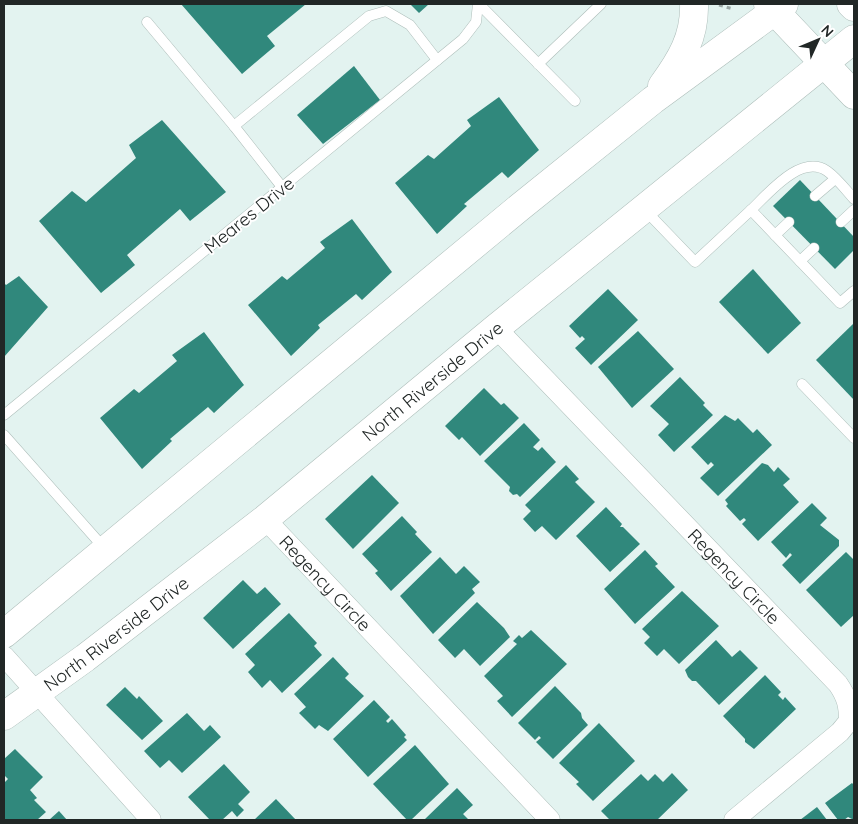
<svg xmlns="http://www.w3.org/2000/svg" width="858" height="824" viewBox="0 0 858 824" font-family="Quicksand,sans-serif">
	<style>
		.building { fill: #30887c }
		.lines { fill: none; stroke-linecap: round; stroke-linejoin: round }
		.lane-casing { stroke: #aebeba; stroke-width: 11 }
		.street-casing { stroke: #aebeba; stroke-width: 21 }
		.secondary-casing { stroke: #aebeba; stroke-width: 29 }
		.path { stroke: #9aa6a4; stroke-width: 3; stroke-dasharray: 4 4; stroke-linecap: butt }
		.lane { stroke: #fff; stroke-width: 10 }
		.street { stroke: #fff; stroke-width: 20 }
		.secondary { stroke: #fff; stroke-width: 28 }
		.labels { text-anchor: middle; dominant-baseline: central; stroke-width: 4; stroke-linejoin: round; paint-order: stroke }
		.street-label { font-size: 18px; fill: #212726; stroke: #fff }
	</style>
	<rect width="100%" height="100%" fill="#e3f3f0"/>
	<g class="building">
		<polygon points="181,4 306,4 267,36 275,46 242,74"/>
		<polygon points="410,4 429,4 419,13"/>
		<polygon points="354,66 380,100 323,144 297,115"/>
		<polygon points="499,97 539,150 508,178 502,172 464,204 467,206 437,234 395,183 428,155 434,159 471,126 467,120"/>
		<polygon points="162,120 226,192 190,221 180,209 127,255 135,265 101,293 39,221 72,191 86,202 136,158 129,145"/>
		<polygon points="800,180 854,237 854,250 835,269 773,206"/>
		<polygon points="352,219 392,272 362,300 356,294 318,325 320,328 291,356 248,305 282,276 287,280 325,248 320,242"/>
		<polygon points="753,269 801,323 768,354 719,302"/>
		<polygon points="19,276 48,307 4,357 4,283 6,285"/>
		<polygon points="608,289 638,320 591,365 575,348 585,339 582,336 580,338 569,326"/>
		<polygon points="854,323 854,400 816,360"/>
		<polygon points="638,331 674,369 632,408 598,367"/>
		<polygon points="204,332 244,385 214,413 208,407 170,439 172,441 142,469 100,418 134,389 139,393 177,361 172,355"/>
		<polygon points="680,377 705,403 703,405 713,415 674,452 658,435 669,424 650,406"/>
		<polygon points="484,388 501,405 504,403 519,418 480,456 462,437 459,440 445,426"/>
		<polygon points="725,415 735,421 738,418 753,433 757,429 772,445 718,496 700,478 714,465 711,462 708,465 691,447"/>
		<polygon points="524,423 540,440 533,447 538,451 542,447 556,462 520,497 517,494 513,495 509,491 510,487 484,461"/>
		<polygon points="762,463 768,465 774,472 778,467 790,479 783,485 799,502 758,541 742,524 746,520 744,518 740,521 726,506 728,504 725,500"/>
		<polygon points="566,465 579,479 575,482 595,502 556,540 542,526 535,532 523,519 531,511 525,505"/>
		<polygon points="372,475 399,503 353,549 325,519"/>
		<polygon points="812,503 827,518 820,525 839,540 839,546 800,584 782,565 792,555 790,553 786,558 771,542"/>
		<polygon points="606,507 622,524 620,527 623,527 640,544 610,572 576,536"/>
		<polygon points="402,516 417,532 415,534 432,552 391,591 375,573 378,571 362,554"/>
		<polygon points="645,550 658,564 655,566 675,587 635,624 604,589"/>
		<polygon points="846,552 854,560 854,615 841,627 806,590"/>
		<polygon points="440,557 456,574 464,566 480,582 472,589 475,593 433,634 400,596"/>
		<polygon points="243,580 257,594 265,587 281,604 233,649 203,618"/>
		<polygon points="682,591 719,626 679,664 664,649 657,656 644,643 650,637 642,629"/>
		<polygon points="477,602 504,628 510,637 480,666 464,649 455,658 438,640"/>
		<polygon points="289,613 317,643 314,646 322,655 282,693 270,680 262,688 248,672 255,665 245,654"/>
		<polygon points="531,630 567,664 512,717 497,701 503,696 484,676 517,644 513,641 519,635 522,638"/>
		<polygon points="716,640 732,657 740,650 758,668 719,705 696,681 692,681 688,677 685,670"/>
		<polygon points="333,657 349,674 345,678 364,696 328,731 319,725 315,729 299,713 306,707 294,694"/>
		<polygon points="765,675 781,692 778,695 783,700 785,697 796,709 754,749 745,742 745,739 723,716"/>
		<polygon points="555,686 581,713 582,718 588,725 553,759 536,742 541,738 539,736 535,740 518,723"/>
		<polygon points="125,687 137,699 139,696 163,721 142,740 106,705"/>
		<polygon points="374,700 390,717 386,721 388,723 392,719 406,735 404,737 407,740 368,777 333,739"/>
		<polygon points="187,713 204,731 210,725 221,737 182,773 169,760 160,768 144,751"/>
		<polygon points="599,723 635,761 593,801 576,784 579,782 559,763"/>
		<polygon points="415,745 449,784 411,820 407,820 373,784"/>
		<polygon points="15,749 43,777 30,790 37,798 34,800 46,812 37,820 4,820 4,783 8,779 4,775 4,759"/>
		<polygon points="224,764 250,792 238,804 244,810 237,817 232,811 222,820 210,820 188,797"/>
		<polygon points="672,773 688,790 657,820 610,820 601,811 641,774 648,781 655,774 663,782"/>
		<polygon points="852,783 854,785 854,820 848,817 844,820 838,820 825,803"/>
		<polygon points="457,788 473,805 463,814 469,820 424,820"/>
		<polygon points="276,799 296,820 254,820"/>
		<polygon points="817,807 827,820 800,820"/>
		<polygon points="59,811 67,820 49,820"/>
	</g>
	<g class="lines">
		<g class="lane-casing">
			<g id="lane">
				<polyline points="479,4 575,101"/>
				<polyline points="147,22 234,126"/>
				<polyline points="538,64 601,4"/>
				<polyline points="282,187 234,126 369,16 386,11 410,25 437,60"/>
				<polyline points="815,196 835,179"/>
				<polyline points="645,210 695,262 751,210 840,303 854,291"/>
				<path d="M751,210C768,194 801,153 827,171C837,178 846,190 854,199"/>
				<polyline points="841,222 854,210"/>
				<polyline points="775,235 789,222"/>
				<polyline points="800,261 814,248"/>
				<polyline points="802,384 854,438"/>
				<polyline points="4,415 463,39 476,22 478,4"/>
				<polyline points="4,435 105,549"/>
			</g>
		</g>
		<g class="street-casing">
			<g id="street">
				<path id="s1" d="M496,328L838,684C847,697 849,706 849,721L840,732L734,820"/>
				<path id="s2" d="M265,519L550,820"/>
				<polyline points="4,656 151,820"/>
			</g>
		</g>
		<g class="secondary-casing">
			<g id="secondary">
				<polyline points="768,4 854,95"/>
				<polyline points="851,4 854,7"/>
				<path d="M662,86C681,60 695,37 694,4"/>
				<polyline points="4,634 520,207 653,100 784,4"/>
				<path id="s3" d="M4,716L85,658L265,519L496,328L854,39"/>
			</g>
		</g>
		<polyline class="path" points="719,5 733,9"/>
		<use href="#lane" class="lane"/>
		<use href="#street" class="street"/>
		<use href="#secondary" class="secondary"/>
	</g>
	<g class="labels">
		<g class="street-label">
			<text transform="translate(249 215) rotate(-39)">Meares Drive</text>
			<text stroke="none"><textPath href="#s3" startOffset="544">North Riverside Drive</textPath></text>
			<text stroke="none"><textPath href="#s1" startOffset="344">Regency Circle</textPath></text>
			<text stroke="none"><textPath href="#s2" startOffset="88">Regency Circle</textPath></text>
			<text stroke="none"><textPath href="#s3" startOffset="139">North Riverside Drive</textPath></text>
		</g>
	</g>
	<rect width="858" height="824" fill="none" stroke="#212726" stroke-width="10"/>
	<g transform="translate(818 40) rotate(46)" stroke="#ffffff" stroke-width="4" paint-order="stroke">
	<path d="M0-4L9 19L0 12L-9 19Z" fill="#212726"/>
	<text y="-8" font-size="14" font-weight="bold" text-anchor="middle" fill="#212726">N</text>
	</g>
</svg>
